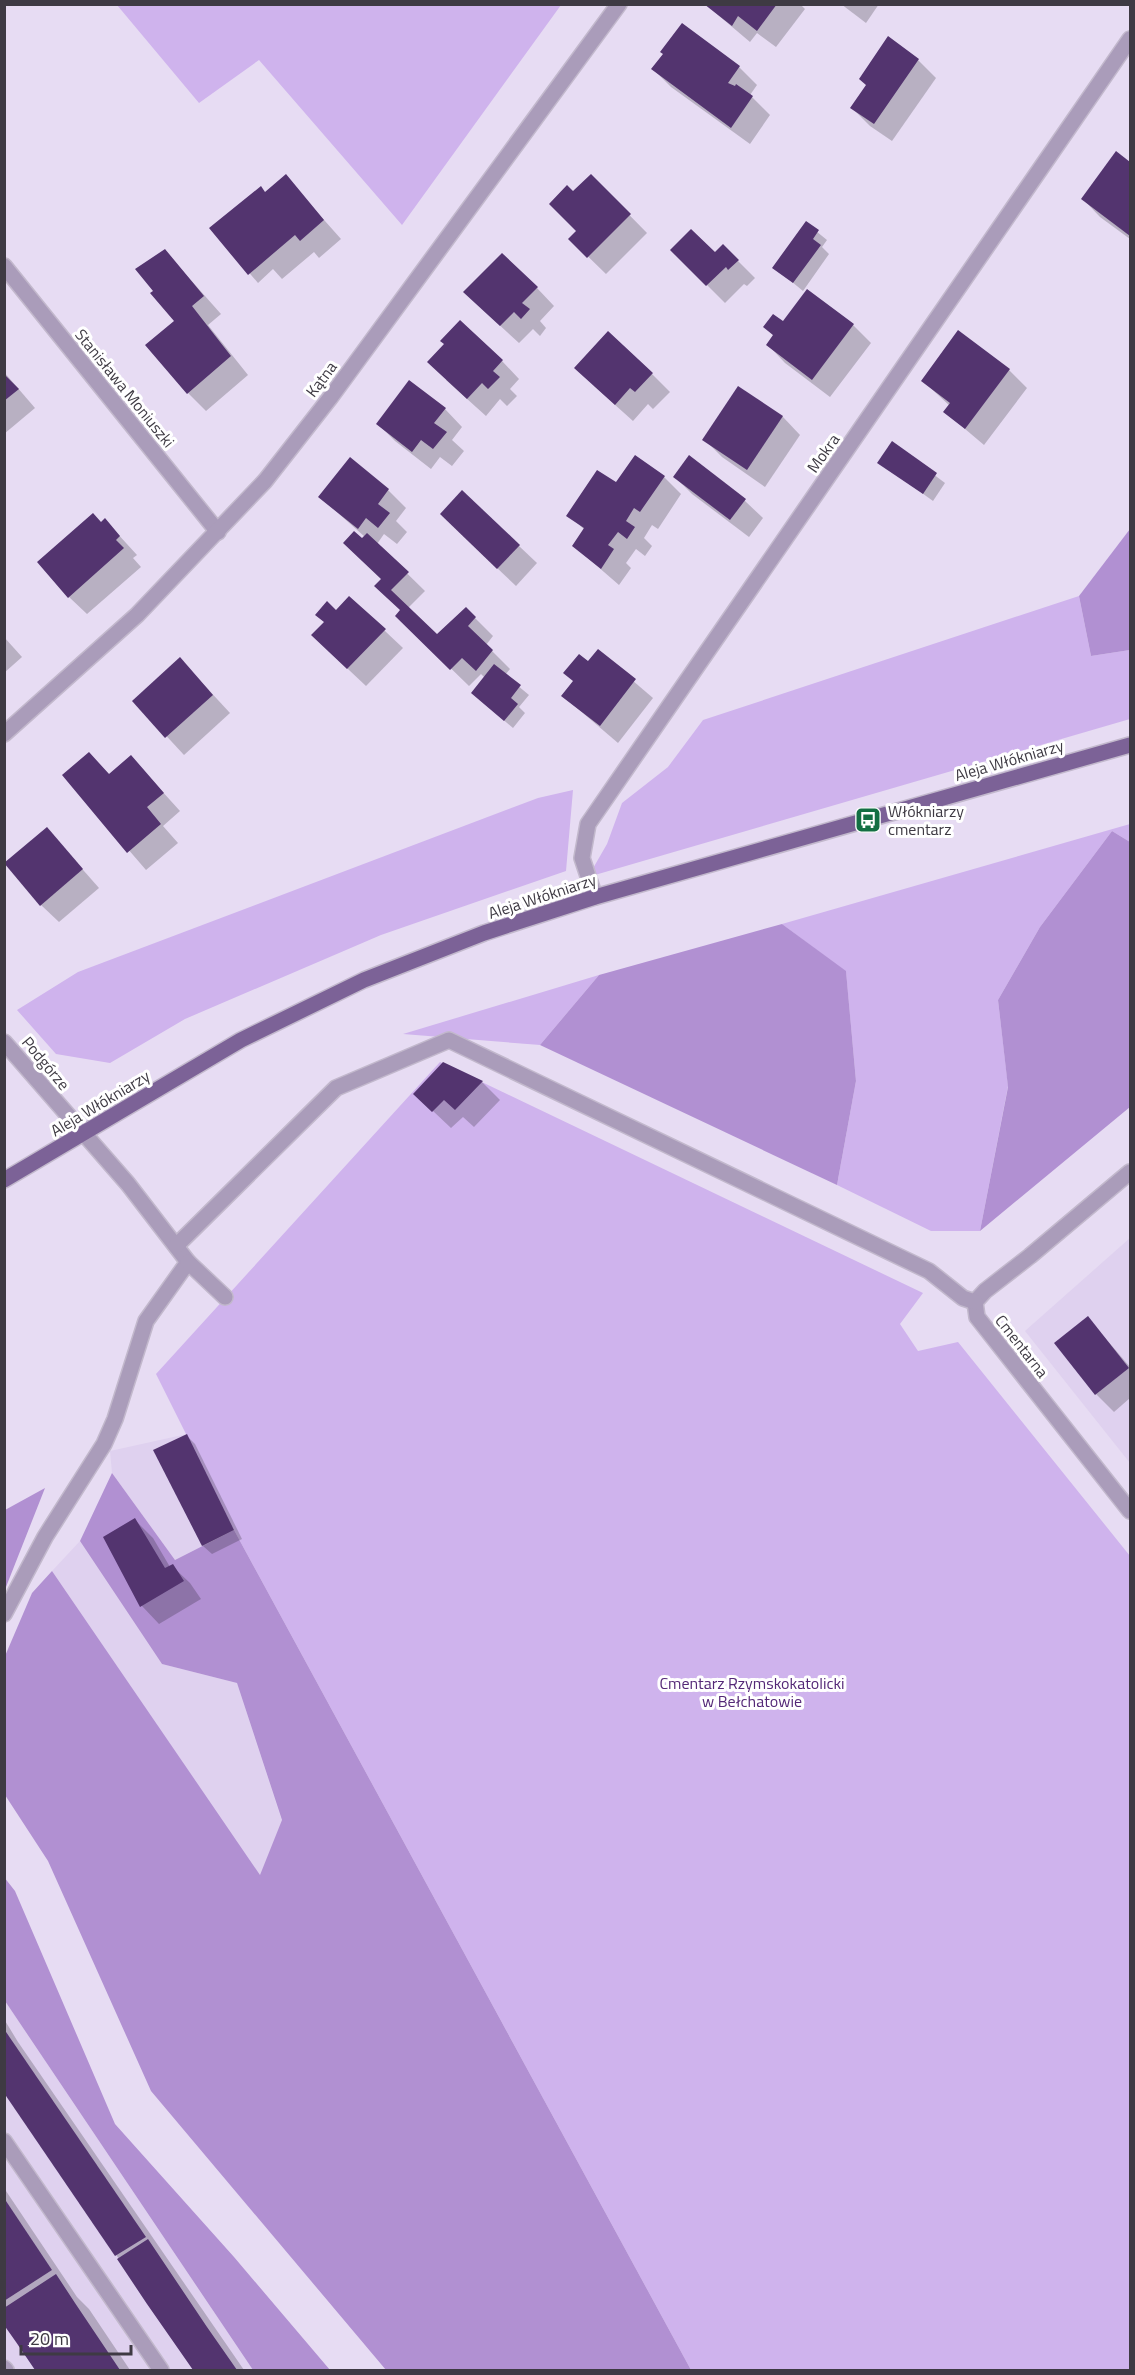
<svg xmlns="http://www.w3.org/2000/svg" width="1135" height="2375" viewBox="0 0 1135 2375" font-family="'Titillium Web',sans-serif">
	<style>
		.built { fill: #dfd1ef }
		.green { fill: #cfb3ed }
		.forest { fill: #b190d2 }
		.shadow { fill: #0003 }
		.building { fill: #53346f }
		.lines { fill: none; stroke-linecap: round; stroke-linejoin: round }
		.minor-casing { stroke: #c2b8cc; stroke-width: 18 }
		.major-casing { stroke: #c2b8cc; stroke-width: 18 }
		.minor { stroke: #aa9cba; stroke-width: 15 }
		.major { stroke: #7c6297; stroke-width: 15 }
		.labels { text-anchor: middle; dominant-baseline: central; stroke-width: 6; stroke-linejoin: round; paint-order: stroke }
		.street-label { font-size: 16px; fill: #3e3a43; stroke: #fff }
		.poi-label { font-size: 16px; fill: #3e3a43; stroke: #fff; text-anchor: start }
		.park-label { font-size: 16px; fill: #542877; stroke: #fff }
	</style>
	<rect width="100%" height="100%" fill="#e7dcf3"/>
	<g class="built">
		<polygon points="1130,1238 1130,1463 1025,1331"/>
		<polygon points="187,1434 234,1530 175,1560 112,1473 110,1451"/>
		<polygon points="80,1541 162,1664 237,1683 282,1821 260,1876 52,1571"/>
		<polygon points="5,2001 253,2370 5,2370"/>
	</g>
	<g class="green">
		<polygon points="117,5 561,5 402,225 259,60 199,103"/>
		<polygon points="1079,596 1091,656 1130,650 1130,719 588,877 607,844 622,803 668,767 703,720"/>
		<polygon points="573,790 566,871 381,935 185,1019 110,1063 56,1054 17,1010 78,972 538,798"/>
		<polygon points="1130,824 1130,842 1112,831 1040,927 998,1000 1008,1086 980,1231 931,1231 837,1185 856,1081 846,972 782,924"/>
		<polygon points="599,975 540,1045 403,1034"/>
		<polygon points="440,1062 923,1293 900,1324 918,1351 958,1342 1130,1556 1130,2370 691,2370 234,1530 156,1374"/>
	</g>
	<g class="forest">
		<polygon points="1130,529 1130,650 1091,656 1079,596"/>
		<polygon points="1112,831 1130,842 1130,1107 980,1231 1008,1087 998,1000 1040,927"/>
		<polygon points="782,924 846,971 856,1081 837,1185 540,1045 599,975"/>
		<polygon points="112,1473 175,1560 234,1530 691,2370 386,2370 151,2091 48,1861 5,1795 5,1656 32,1593 52,1571 260,1875 282,1820 237,1683 162,1664 80,1541"/>
		<polygon points="45,1488 6,1587 5,1590 5,1510"/>
		<polygon points="4,1877 15,1891 115,2124 234,2257 330,2370 253,2370 5,2001"/>
	</g>
	<g class="shadow">
		<polygon points="705,4 800,4 805,9 776,47 757,33 750,42"/>
		<polygon points="841,4 879,4 866,23"/>
		<polygon points="683,25 739,67 757,85 750,95 770,115 750,144 671,87 653,69"/>
		<polygon points="918,60 936,78 892,141 870,126 852,108 867,86"/>
		<polygon points="1116,153 1130,164 1130,239 1100,217 1083,199"/>
		<polygon points="285,176 341,239 319,258 314,252 282,279 273,269 258,283 211,228 265,193"/>
		<polygon points="591,176 647,233 606,274 570,239 578,231 573,193"/>
		<polygon points="806,223 827,240 822,247 829,254 803,291 774,267"/>
		<polygon points="723,246 755,278 747,286 744,284 725,303 672,250 715,255"/>
		<polygon points="165,251 221,314 208,325 248,375 206,411 188,393 176,321 155,291"/>
		<polygon points="537,288 554,306 540,321 546,328 540,336 533,329 519,343 483,310"/>
		<polygon points="784,324 853,325 871,343 830,397 785,363 768,345 774,336 765,327"/>
		<polygon points="502,361 519,379 510,389 517,396 507,406 500,399 486,416 446,380"/>
		<polygon points="1009,370 1027,388 984,445 945,412 950,406 923,381"/>
		<polygon points="4,372 35,408 4,434"/>
		<polygon points="652,374 670,392 653,409 648,404 633,421 594,386"/>
		<polygon points="739,388 783,417 800,435 765,487 722,457 704,439"/>
		<polygon points="445,409 462,427 452,440 464,451 452,466 440,457 431,469 395,441 378,424"/>
		<polygon points="892,443 945,483 933,501 879,462"/>
		<polygon points="689,457 745,501 763,518 749,537 692,494 675,477"/>
		<polygon points="664,477 681,494 658,529 652,525 644,538 652,546 645,556 636,549 626,563 631,568 619,585 574,546 585,530 568,515 615,483"/>
		<polygon points="388,490 406,508 396,521 407,532 397,544 384,534 377,544 425,591 408,608 437,636 466,609 493,636 486,645 510,669 505,675 529,695 519,707 525,713 513,728 481,701 485,678 481,674 469,686 397,616 402,611 362,541 365,537 320,497"/>
		<polygon points="105,520 137,555 133,558 141,567 87,614 69,597"/>
		<polygon points="459,532 519,546 537,563 516,586"/>
		<polygon points="350,598 403,648 366,686 331,653 336,612"/>
		<polygon points="4,637 22,657 4,673"/>
		<polygon points="598,651 653,698 618,743 563,696"/>
		<polygon points="180,659 230,713 184,755 134,701"/>
		<polygon points="89,754 110,775 131,757 180,811 163,826 178,843 146,870 64,775"/>
		<polygon points="47,829 99,888 59,922 41,905"/>
		<polygon points="443,1063 482,1082 500,1100 474,1127 463,1117 451,1128 415,1094"/>
		<polygon points="1088,1318 1130,1367 1130,1398 1114,1412 1096,1394"/>
		<polygon points="186,1435 195,1444 242,1539 212,1554 203,1546"/>
		<polygon points="135,1520 153,1538 170,1567 172,1566 190,1583 201,1599 159,1624 142,1606"/>
		<polygon points="4,2019 18,2042 244,2370 195,2370 4,2091"/>
		<polygon points="4,2188 77,2297 89,2309 130,2370 37,2370 4,2322"/>
	</g>
	<g class="building">
		<polygon points="704,4 777,4 757,31 738,16 732,26"/>
		<polygon points="682,23 740,66 728,83 735,86 736,84 753,96 731,128 651,69 663,54 660,52"/>
		<polygon points="888,36 919,59 874,124 850,108 866,85 859,79"/>
		<polygon points="1116,151 1130,162 1130,236 1081,199"/>
		<polygon points="286,174 324,220 300,241 295,235 248,275 209,228 261,186 265,192"/>
		<polygon points="591,174 631,214 587,258 568,239 576,231 549,204 567,185 573,191"/>
		<polygon points="806,221 819,230 813,239 821,245 793,283 772,268"/>
		<polygon points="691,229 715,252 723,244 739,260 728,270 726,267 706,286 670,250"/>
		<polygon points="165,249 204,296 192,306 231,356 187,394 145,345 174,321 150,293 153,291 135,269"/>
		<polygon points="502,253 538,287 522,303 530,309 521,319 514,312 500,326 463,292"/>
		<polygon points="807,289 854,324 812,380 766,345 773,335 763,327 773,314 783,321"/>
		<polygon points="460,320 503,360 493,371 500,377 488,389 482,383 467,399 427,362 444,344 440,341"/>
		<polygon points="958,330 1010,369 965,429 943,412 950,403 921,381"/>
		<polygon points="608,331 653,373 635,392 630,388 615,405 574,368"/>
		<polygon points="4,374 19,389 4,401"/>
		<polygon points="409,380 446,408 434,423 447,432 433,449 421,440 412,452 376,424"/>
		<polygon points="738,386 783,416 747,470 702,440"/>
		<polygon points="892,441 937,473 923,494 877,463"/>
		<polygon points="635,455 665,476 640,512 634,508 626,521 635,527 627,539 618,532 608,545 614,549 601,569 572,546 584,528 566,516 597,470 616,482"/>
		<polygon points="689,455 746,499 730,520 673,477"/>
		<polygon points="350,457 389,489 378,504 390,513 378,528 366,518 358,529 318,497"/>
		<polygon points="462,490 520,545 497,569 440,514"/>
		<polygon points="93,513 101,522 105,518 120,536 116,540 124,548 68,598 37,562"/>
		<polygon points="354,531 362,538 367,533 409,572 391,590 437,634 466,607 476,617 468,626 493,650 476,671 462,658 450,670 395,616 400,610 374,586 381,579 343,543"/>
		<polygon points="349,596 386,629 347,669 311,635 324,622 315,615 327,601 336,610"/>
		<polygon points="598,649 636,679 600,726 561,696 573,681 563,673 579,654 588,661"/>
		<polygon points="180,657 213,695 165,738 132,701"/>
		<polygon points="494,664 521,685 511,698 518,704 504,721 471,693"/>
		<polygon points="89,752 109,774 131,755 164,793 147,807 161,824 127,853 62,775"/>
		<polygon points="47,827 83,869 40,906 4,863"/>
		<polygon points="443,1062 483,1081 455,1110 444,1100 432,1112 413,1094"/>
		<polygon points="1088,1316 1129,1368 1095,1395 1054,1343"/>
		<polygon points="187,1434 234,1530 202,1546 153,1450"/>
		<polygon points="135,1518 165,1568 173,1564 184,1581 140,1607 103,1537"/>
		<polygon points="4,2029 146,2237 115,2256 4,2093"/>
		<polygon points="4,2198 52,2270 4,2301"/>
		<polygon points="148,2239 207,2327 237,2370 193,2370 147,2304 117,2259"/>
		<polygon points="56,2274 75,2303 120,2370 35,2370 16,2342 4,2325 4,2308"/>
	</g>
	<g class="lines">
		<g class="minor-casing">
			<g id="minor">
				<polyline points="4,266 218,532"/>
				<polyline points="4,734 137,615 265,481 330,398 619,4"/>
				<polyline points="595,897 582,858 588,824 1130,39"/>
				<polyline points="4,1042 128,1184 188,1262 146,1321 115,1419 104,1444 45,1537 4,1614"/>
				<polyline points="1130,1172 1030,1256 985,1291 975,1302 977,1317 1130,1511"/>
				<polyline points="176,1246 336,1088 449,1040 929,1271 963,1298 975,1302"/>
				<polyline points="188,1262 225,1297"/>
				<polyline points="4,2141 161,2370"/>
				<polyline points="4,2368 6,2370"/>
			</g>
		</g>
		<g class="major-casing">
			<polyline id="major" points="4,1180 241,1040 364,980 484,933 595,897 1130,745"/>
		</g>
		<use href="#minor" class="minor"/>
		<use href="#major" class="major"/>
	</g>
	<defs>
		<g id="bus-square" transform="scale(1.35)"><rect x="-9" y="-9" width="18" height="18" rx="4" fill="#136f43" stroke="#fff"/><path d="M-5-6H5V4H4V6H2V4H-2V6H-4V4H-5ZM-3.5-4V0h7V-4ZM-3.5 1.2v1.5H-2V1.2ZM2 1.2v1.5H3.5V1.2Z" fill="#fff"/></g>
	</defs>
	<g fill-rule="evenodd">
		<use href="#bus-square" x="868" y="820"/>
	</g>
	<g class="labels">
		<g class="street-label">
			<text transform="translate(321 379) rotate(-53)">Kątna</text>
			<text transform="translate(125 388) rotate(51)">Stanisława Moniuszki</text>
			<text transform="translate(823 453) rotate(-55)">Mokra</text>
			<text transform="translate(1009 760) rotate(-16)">Aleja Włókniarzy</text>
			<text transform="translate(542 896) rotate(-18)">Aleja Włókniarzy</text>
			<text transform="translate(46 1063) rotate(50)">Podgórze</text>
			<text transform="translate(100 1103) rotate(-31)">Aleja Włókniarzy</text>
			<text transform="translate(1022 1346) rotate(52)">Cmentarna</text>
		</g>
		<g class="poi-label">
			<text x="888" y="811">Włókniarzy<tspan x="888" dy="18">cmentarz</tspan></text>
		</g>
		<g class="park-label">
			<text x="752" y="1683">Cmentarz Rzymskokatolicki<tspan x="752" dy="18">w Bełchatowie</tspan></text>
		</g>
	</g>
	<rect width="1135" height="2375" fill="none" stroke="#3e3a43" stroke-width="12"/>
	<path d="M21 2345v9h110v-9" fill="none" stroke="#3e3a43" stroke-width="3"/>
	<text x="30" y="2345" font-size="18" fill="#3e3a43" stroke="#ffffff" stroke-width="4.5" paint-order="stroke">20 m</text>
</svg>
